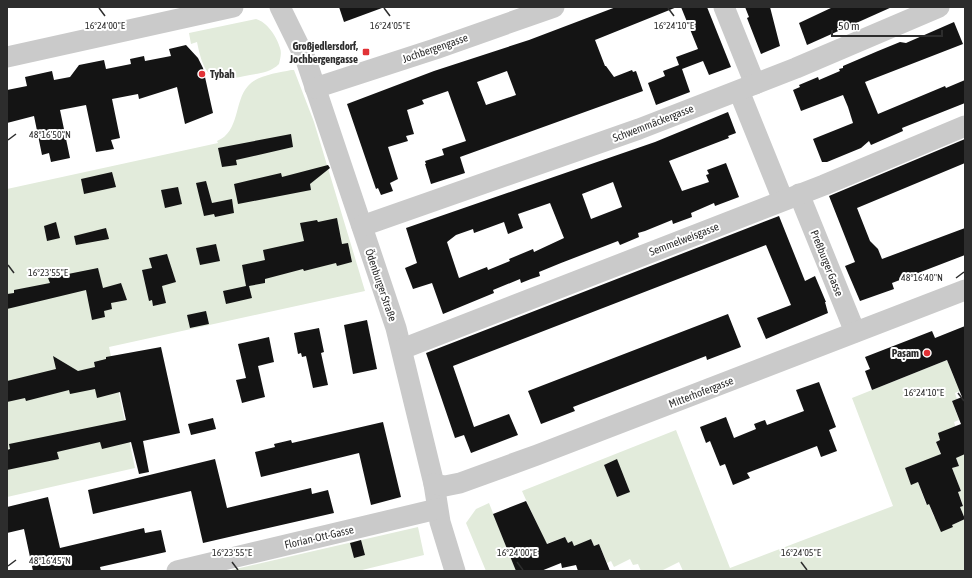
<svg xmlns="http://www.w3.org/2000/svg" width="972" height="578" viewBox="0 0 972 578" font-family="'Asap Condensed',sans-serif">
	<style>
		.green { fill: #e2ebdb }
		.building { fill: #141414; fill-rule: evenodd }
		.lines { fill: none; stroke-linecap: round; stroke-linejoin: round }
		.minor { stroke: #cacaca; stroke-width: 21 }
		.ticks { fill: none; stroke: #2d2d2d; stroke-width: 1.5 }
		.poi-dot { fill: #e13236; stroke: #fff; stroke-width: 1.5 }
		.labels { text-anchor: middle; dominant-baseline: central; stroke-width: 4; stroke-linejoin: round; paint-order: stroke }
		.poi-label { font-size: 11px; font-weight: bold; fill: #2d2d2d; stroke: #fff; text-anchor: end }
		.street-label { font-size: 11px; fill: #2d2d2d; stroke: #fff }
		.ticks-label { font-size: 10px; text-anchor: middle; fill: #2d2d2d; stroke: #fff; stroke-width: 4; stroke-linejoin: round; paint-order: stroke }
	</style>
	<rect width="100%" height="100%" fill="#fff"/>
	<g class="green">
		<path d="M256,19C267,22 277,37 280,48C282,53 280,59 279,64C271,72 261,73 250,75C214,83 205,82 197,42L191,44L189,33Z"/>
		<path d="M291,70H294L314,122L365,291L109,347L135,468L7,497V189L218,143L217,141C240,132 234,101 248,86C257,75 278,73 291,70Z"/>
		<polygon points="947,360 955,380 965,376 965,389 955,393 957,399 952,401 959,420 954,422 956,428 936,442 942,458 924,461 905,468 911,484 918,482 926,504 929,504 934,517 952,525 965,519 965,571 683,571 679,562 661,571 641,571 638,564 633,565 630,559 614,567 611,561 607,563 599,544 594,546 591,539 575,548 568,543 565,537 546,544 522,491 676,430 730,568 893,506 852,398"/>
		<polygon points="965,451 965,519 960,507 963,505 958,492 961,491 952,468 959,466 956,458"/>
		<polygon points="489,503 516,571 486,571 466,523 476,509"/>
		<polygon points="418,527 424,555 358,571 227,571"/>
	</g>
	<g class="building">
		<polygon points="339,7 381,7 382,8 344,22"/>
		<path d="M616,7H677L595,40L605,66H606L614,77L632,70L633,72L636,71L643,91L460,157L465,173L431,184L425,164H426L425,161L444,155L442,149L466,141L448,91L422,100L424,104L407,110L414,134L406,136L408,141L388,147L398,179L390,183L393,191L381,195L378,188L376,189L347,104L434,71L529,40ZM507,71L516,95L486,105L477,82Z"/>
		<polygon points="681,7 707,7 731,67 709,75 703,61 682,69 690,92 656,105 648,83 665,76 663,71 679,65 676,57 698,49"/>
		<polygon points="745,7 770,7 780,46 761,54 747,18 749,17"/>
		<polygon points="833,7 892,7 807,45 799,23"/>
		<polygon points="954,22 963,44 865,82 878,114 945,86 946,88 965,80 965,103 902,128 903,131 871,145 869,141 861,148 827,162 822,162 813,139 853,123 848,107 843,95 801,111 793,90 800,87 799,85 818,77 819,80 840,71 839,69 843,68 843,66 878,51 900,42 906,43"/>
		<polygon points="186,45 198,58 203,68 213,113 185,124 177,87 139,99 138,94 112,99 120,138 111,140 114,149 96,152 86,105 60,110 70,158 51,162 49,153 42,155 34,116 7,123 7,90 27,86 25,77 52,71 54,80 70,77 79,65 104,60 106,69 131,64 130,59 144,56 145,61 171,56 169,49"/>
		<path d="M728,112L736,133L728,136L729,138L669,161L682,191L709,182L706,175L709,174L707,170L726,163L739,197L715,206L714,203L691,213L692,217L673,224L672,220L645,231L638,233L639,237L620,245L618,241L561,263L539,272L540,276L531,279L521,283L520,279L493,290L494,293L443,314L432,283L413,289L405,268L417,263L406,228L655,142ZM613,182L622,207L591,219L582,194ZM550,203L564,238L534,252L533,249L509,259L510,261L488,270L487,267L459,278L447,242L456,235L473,229L474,233L504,222L508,234L523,228L518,214Z"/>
		<polygon points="291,134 293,147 236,160 237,165 222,167 218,148"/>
		<polygon points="965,139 965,163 857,208 870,241 878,249 882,259 965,228 965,255 892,283 894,289 860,301 845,266 855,262 829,196"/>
		<polygon points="328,165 330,168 310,184 311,190 238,204 234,184 281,173 282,177"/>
		<polygon points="112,172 116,187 84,194 81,179"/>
		<polygon points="206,181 212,203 232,199 234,213 215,217 214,214 204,216 196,183"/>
		<polygon points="178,187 182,204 165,208 161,190"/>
		<polygon points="779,216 805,281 815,276 826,302 825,302 828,313 766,339 757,318 791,305 766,245 453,366 474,427 509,414 518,435 471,453 464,435 455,438 426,353"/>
		<polygon points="337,218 342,244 348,243 352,262 337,266 336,263 304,271 303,269 265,279 265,283 249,286 252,298 226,304 223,291 246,286 242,265 265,260 263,250 304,241 300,223 317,220 318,222"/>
		<polygon points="56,222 60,238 47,241 44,226"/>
		<polygon points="106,228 109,239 76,245 74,236"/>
		<polygon points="216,244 220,261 200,265 196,248"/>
		<polygon points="167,254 176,282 162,286 166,303 153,306 152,300 149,301 142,270 152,268 149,258"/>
		<polygon points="98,268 103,288 121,283 127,300 111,303 112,309 104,311 105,317 92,320 86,290 7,309 7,294 14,293 14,290 50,283 48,278"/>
		<polygon points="206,311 209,324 190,328 187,315"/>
		<polygon points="728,314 741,347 707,360 706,356 573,407 575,411 541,424 528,391"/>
		<polygon points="367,320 377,369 353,374 344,325"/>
		<polygon points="965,326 965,454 956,458 959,466 952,468 961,491 958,492 963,506 960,507 965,519 952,525 953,527 941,532 929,504 927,505 918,482 911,485 905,468 941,454 936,442 940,440 938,433 961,424 952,401 962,397 947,360 872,390 865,371 870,369 865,357 932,331 935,338"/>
		<polygon points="319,328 324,352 321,353 328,385 313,388 306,356 302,357 301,353 298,354 294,333"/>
		<polygon points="269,337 274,362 258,366 265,397 242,403 236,380 246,378 238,344"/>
		<polygon points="161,347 180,433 143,441 149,472 139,474 131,442 102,449 100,442 57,452 59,459 7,470 7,450 10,449 9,444 126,420 120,392 97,398 95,389 70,394 69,390 26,401 25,398 7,402 7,381 56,369 53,356 78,371 95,367 94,362 106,359 106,357"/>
		<polygon points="819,382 836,427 829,430 837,451 821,457 817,446 747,473 750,478 733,485 725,464 720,466 710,441 706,443 700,427 726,417 734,438 756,429 754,424 765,420 767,425 804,411 796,390"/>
		<polygon points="213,418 216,429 191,435 188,424"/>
		<polygon points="383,422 401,497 371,505 359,453 261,477 255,452 275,447 274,444 291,440 292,443"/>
		<polygon points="215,459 227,508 311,488 312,494 328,490 334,513 203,543 191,491 93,514 88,490"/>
		<polygon points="617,459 630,492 617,497 604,465"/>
		<polygon points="48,497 60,548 144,528 145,533 161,530 166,552 100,567 101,571 33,571 24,529 7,533 7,507"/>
		<polygon points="526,501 547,544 565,537 568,543 572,541 574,546 591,539 594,546 599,544 610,571 578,571 576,565 562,568 561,563 541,571 516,571 493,514"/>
		<polygon points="361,540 365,555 354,558 350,543"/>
	</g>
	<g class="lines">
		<g class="minor">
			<polyline points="280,7 306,60 396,328 434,484 440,522 455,571"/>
			<polyline points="724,7 755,84"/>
			<polyline points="7,57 233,7"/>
			<polyline points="315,88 435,49 554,7"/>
			<polyline points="739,91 783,200"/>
			<polyline points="799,194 855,332"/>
			<polyline points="362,226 639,129 796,68 939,7"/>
			<polyline points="402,349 824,185 965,126"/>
			<polyline points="434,484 445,486 460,483 537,455 965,290"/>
			<polyline points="177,571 437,509"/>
		</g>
	</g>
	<path class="ticks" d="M99,8L105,16M384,8L390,16M668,8L674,16M8,140L16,134M8,265L14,273M956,278L964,272M958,393L964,401M232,562L238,570M517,562L523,570M801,562L807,570M8,566L16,560"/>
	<g class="poi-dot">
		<rect x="362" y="48" width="8" height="8" rx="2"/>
		<circle cx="202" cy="74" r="4"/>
		<circle cx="927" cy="353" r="4"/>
	</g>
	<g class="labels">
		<g class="poi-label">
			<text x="358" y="46">Großjedlersdorf,<tspan x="358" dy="13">Jochbergengasse</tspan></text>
			<text x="210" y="74" text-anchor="start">Tybah</text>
			<text x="919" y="353">Pașam</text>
		</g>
		<g class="street-label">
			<text transform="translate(435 48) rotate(-19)">Jochbergengasse</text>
			<text transform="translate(653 123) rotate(-21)">Schwemmäckergasse</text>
			<text transform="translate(684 239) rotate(-21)">Semmelweisgasse</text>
			<text transform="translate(827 263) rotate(68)">Preßburger Gasse</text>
			<text transform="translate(381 285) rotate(71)">Ödenburger Straße</text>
			<text transform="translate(701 392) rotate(-21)">Mitterhofergasse</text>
			<text transform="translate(319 537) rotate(-13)">Florian-Ott-Gasse</text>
		</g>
	</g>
	<g class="ticks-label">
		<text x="105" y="29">16°24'00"E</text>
		<text x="390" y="29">16°24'05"E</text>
		<text x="674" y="29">16°24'10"E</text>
		<text x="50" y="138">48°16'50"N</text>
		<text x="48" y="276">16°23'55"E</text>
		<text x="922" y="281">48°16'40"N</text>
		<text x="924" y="396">16°24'10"E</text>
		<text x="232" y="556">16°23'55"E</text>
		<text x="517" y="556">16°24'00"E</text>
		<text x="801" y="556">16°24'05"E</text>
		<text x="50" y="564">48°16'45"N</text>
	</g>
	<rect width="972" height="578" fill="none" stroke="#2d2d2d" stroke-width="16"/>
	<path d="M832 30v6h110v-6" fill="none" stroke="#2d2d2d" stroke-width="2"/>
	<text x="838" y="30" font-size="12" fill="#2d2d2d" stroke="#ffffff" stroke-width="3" paint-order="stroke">50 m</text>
</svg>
